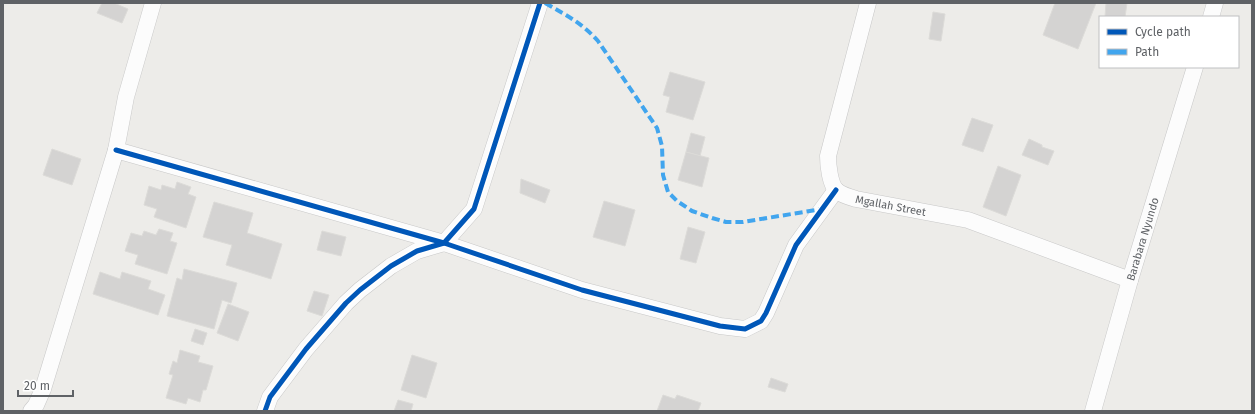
<svg xmlns="http://www.w3.org/2000/svg" width="1255" height="414" viewBox="0 0 1255 414" font-family="'Fira Sans',sans-serif">
	<style>
		.building { fill: #d4d3d2; stroke: #dcdbd8 }
		.lines { fill: none; stroke-linecap: round; stroke-linejoin: round }
		.street-casing { stroke: #c8c8c8; stroke-width: 17 }
		.street { stroke: #fcfcfc; stroke-width: 16 }
		.quiet { stroke: #41a5ee; stroke-width: 4; stroke-dasharray: 8 4; stroke-linecap: butt }
		.cycleway-casing { stroke: #fff; stroke-width: 8 }
		.cycleway { stroke: #0057b8; stroke-width: 5 }
		.labels { text-anchor: middle; dominant-baseline: central; stroke-width: 3; stroke-linejoin: round; paint-order: stroke }
		.street-label { font-size: 11px; fill: #5f6266; stroke: #fff }
	</style>
	<rect width="100%" height="100%" fill="#edece9"/>
	<g class="building">
		<polygon points="102,3 114,3 128,9 122,23 97,13"/>
		<polygon points="1055,3 1096,3 1078,49 1043,35"/>
		<polygon points="1106,3 1127,3 1125,17 1105,17"/>
		<polygon points="933,12 945,14 941,41 929,39"/>
		<polygon points="670,72 705,82 693,120 666,112 670,97 663,95"/>
		<polygon points="972,118 993,125 983,152 962,145"/>
		<polygon points="691,133 705,137 700,156 686,152"/>
		<polygon points="1029,139 1042,145 1042,147 1054,151 1048,165 1022,155"/>
		<polygon points="52,149 81,159 72,185 43,175"/>
		<polygon points="686,152 709,158 702,187 678,180"/>
		<polygon points="998,166 1021,175 1006,216 983,207"/>
		<polygon points="521,179 550,190 545,203 520,193"/>
		<polygon points="177,182 191,187 188,194 196,197 186,228 154,217 157,209 144,205 149,186 161,190 162,185 175,189"/>
		<polygon points="604,201 635,210 625,246 593,237"/>
		<polygon points="214,202 253,213 247,233 282,244 271,279 226,265 232,245 203,237"/>
		<polygon points="688,227 705,232 696,263 680,259"/>
		<polygon points="159,229 173,233 170,241 177,243 167,274 135,264 138,255 125,251 131,233 142,236 144,231 156,235"/>
		<polygon points="322,231 346,237 341,256 317,250"/>
		<polygon points="184,269 237,283 231,303 222,300 214,329 167,316 177,278 182,280"/>
		<polygon points="100,272 120,279 122,272 151,281 148,289 165,295 158,315 93,294"/>
		<polygon points="314,291 329,295 322,316 307,311"/>
		<polygon points="228,304 249,312 238,341 217,333"/>
		<polygon points="195,329 207,333 203,345 191,341"/>
		<polygon points="180,350 200,356 198,362 213,366 206,390 203,390 200,402 188,398 186,404 166,398 173,375 169,374 173,361 177,363"/>
		<polygon points="412,355 437,363 426,398 401,390"/>
		<polygon points="771,378 788,384 785,392 768,387"/>
		<polygon points="663,395 675,399 677,395 701,403 698,411 657,411"/>
		<polygon points="398,400 413,404 411,411 394,411"/>
	</g>
	<g class="lines">
		<g class="street-casing">
			<g id="street">
				<path id="s1" d="M868,3L828,156C828,165 830,185 837,191C842,195 849,197 856,199L968,220L1130,280"/>
				<polyline points="1211,17 1215,3"/>
				<polyline points="116,150 444,243 582,290 720,326 745,329 761,321 766,313 796,245 836,190"/>
				<polyline points="31,411 36,405 43,389 116,150 126,97 153,3"/>
				<polyline points="265,411 270,397 306,349 346,303 360,290 391,266 417,251 444,243 474,209 540,3"/>
				<path id="s2" d="M1093,411L1130,280L1195,67"/>
			</g>
		</g>
		<use href="#street" class="street"/>
		<path class="quiet" d="M545,3C566,15 582,23 598,41L657,128L662,146L663,175L668,192L677,201L692,211L712,218L726,222H743L822,209"/>
		<g class="cycleway-casing">
			<g id="cycleway">
				<polyline points="116,150 444,243 582,290 720,326 745,329 761,321 766,313 796,245 836,190"/>
				<polyline points="265,411 270,397 306,349 346,303 360,290 391,266 417,251 444,243 474,209 540,3"/>
			</g>
		</g>
		<use href="#cycleway" class="cycleway"/>
	</g>
	<g class="labels">
		<g class="street-label">
			<text stroke="none"><textPath href="#s1" startOffset="251">Mgallah Street</textPath></text>
			<text stroke="none"><textPath href="#s2" startOffset="179">Barabara Nyundo</textPath></text>
		</g>
	</g>
	<rect width="1255" height="414" fill="none" stroke="#5f6266" stroke-width="8"/>
	<rect x="1099" y="16" width="140" height="52" fill="#ffffff" stroke="#bfc0c2"/>
	<rect x="1107" y="29" width="20" height="6" fill="#0057b8" stroke="#bfc0c2"/>
	<text x="1135" y="36" font-size="12" fill="#5f6266">Cycle path</text>
	<rect x="1107" y="49" width="20" height="6" fill="#41a5ee" stroke="#bfc0c2"/>
	<text x="1135" y="56" font-size="12" fill="#5f6266">Path</text>
	<path d="M18 390v6h55v-6" fill="none" stroke="#5f6266" stroke-width="2"/>
	<text x="24" y="390" font-size="12" fill="#5f6266" stroke="#ffffff" stroke-width="3" paint-order="stroke">20 m</text>
</svg>
